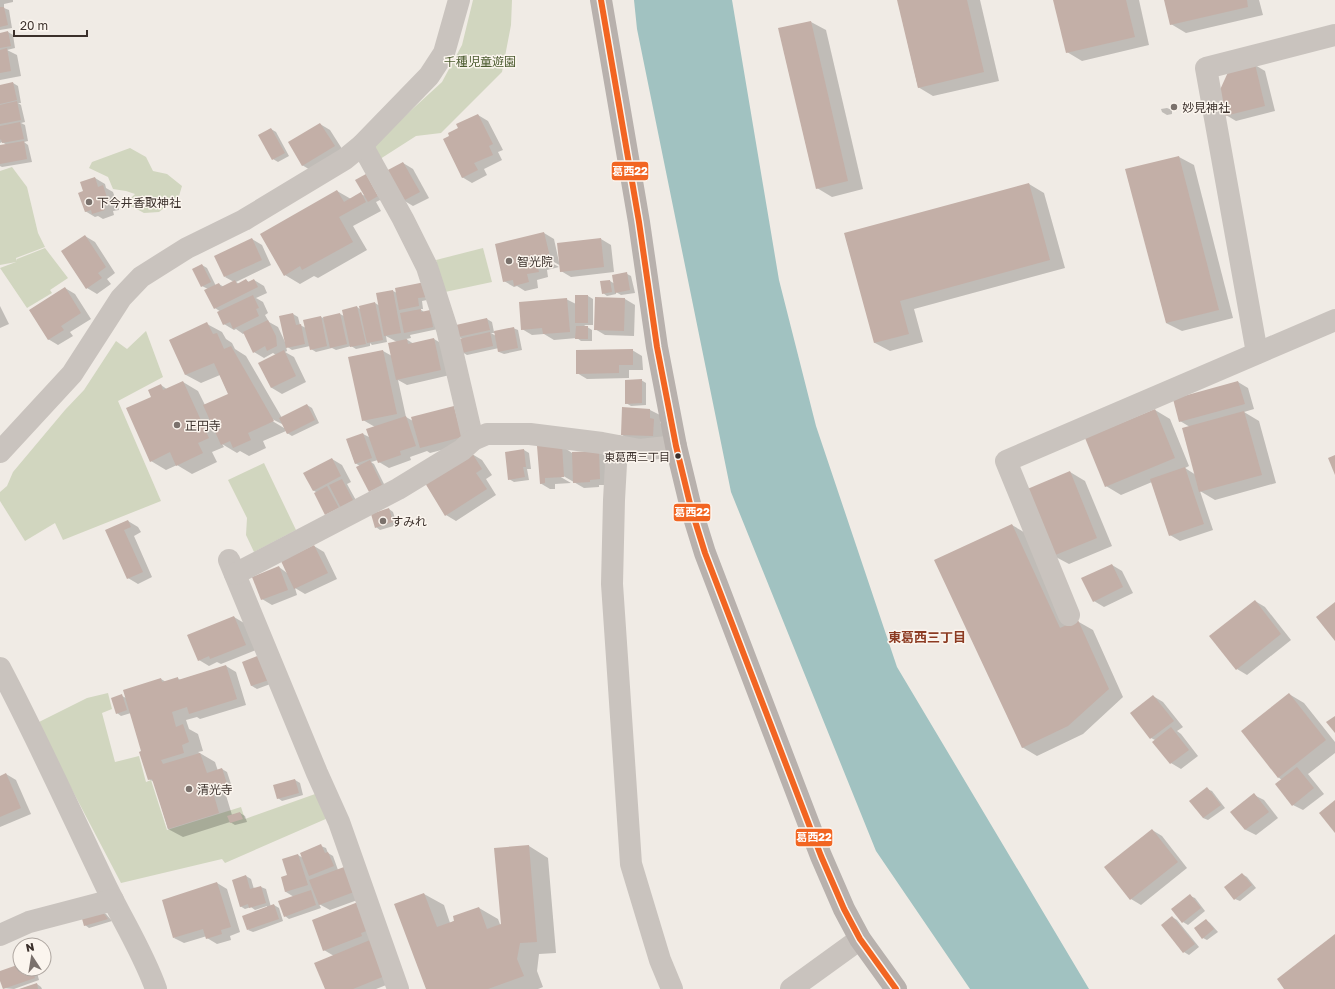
<svg xmlns="http://www.w3.org/2000/svg" width="1335" height="989" viewBox="0 0 1335 989" font-family="'Golos Text','Noto Sans JP',sans-serif">
	<style>
		.green { fill: #d1d6bf }
		.water { fill: #a1c2c1 }
		.shadow { fill: #0003; fill-rule: evenodd }
		.building { fill: #c3afa7 }
		.lines { fill: none; stroke-linecap: round; stroke-linejoin: round }
		.minor { stroke: #c9c3be; stroke-width: 22 }
		.major { stroke: #b8b1ad; stroke-width: 22 }
		.bus-1-casing { stroke: #fbf5ee; stroke-width: 9 }
		.bus-1 { stroke: #f26522; stroke-width: 6 }
		.poi-dot { fill: #7a716c; stroke: #fbf5ee; stroke-width: 1.5 }
		.bus-dot { fill: #3b302b; stroke: #fbf5ee; stroke-width: 1.5 }
		.labels { text-anchor: middle; dominant-baseline: central; stroke-width: 3; stroke-linejoin: round; paint-order: stroke }
		.bus-label { font-size: 11px; fill: #3b302b; stroke: #fbf5ee; text-anchor: end }
		.park-label { font-size: 12px; fill: #4a5a2e; stroke: #fbf5ee }
		.poi-label { font-size: 12px; fill: #3b302b; stroke: #fbf5ee; text-anchor: start }
		.neighbourhood-label { font-size: 13px; font-weight: bold; fill: #8c3b22; stroke: #fbf5ee }
		.line-badge { stroke: #fbf5ee; stroke-width: 1.5 }
		.badge-label { font-size: 11px; text-anchor: middle; font-weight: bold; fill: #fff }
	</style>
	<rect width="100%" height="100%" fill="#f0ebe5"/>
	<g class="green">
		<polygon points="473,0 512,0 511,25 502,72 441,133 416,136 377,161 371,147 442,82 462,45"/>
		<polygon points="130,148 146,157 153,171 167,174 182,186 179,196 159,212 144,213 131,206 129,200 135,194 126,191 113,189 108,177 89,168 92,162"/>
		<polygon points="12,167 27,187 38,233 45,247 16,258 17,261 17,259 45,248 68,278 50,290 52,293 27,308 0,268 16,262 0,265 0,171"/>
		<polygon points="483,248 492,282 445,292 436,260"/>
		<polygon points="146,331 163,377 118,401 161,501 63,540 55,523 25,541 0,501 0,492 7,486 13,472 65,410 84,390 116,341 127,349"/>
		<polygon points="264,463 296,530 254,552 246,535 247,518 228,480"/>
		<polygon points="108,693 112,709 102,713 115,762 139,756 146,782 151,780 167,830 241,807 245,819 318,793 328,818 225,863 222,859 121,883 37,723 87,698"/>
	</g>
	<polygon class="water" points="634,0 732,0 779,280 816,426 897,667 1089,989 970,989 876,851 731,492 637,29"/>
	<g class="shadow">
		<polygon points="0,0 13,0 13,2 4,4 4,8 9,10 12,28 0,30"/>
		<polygon points="898,0 980,0 999,81 933,96 918,87"/>
		<polygon points="1054,0 1139,0 1149,45 1082,61 1067,52"/>
		<polygon points="1165,0 1259,0 1263,15 1186,33 1171,24"/>
		<polygon points="811,22 826,30 863,189 832,197 817,188"/>
		<polygon points="8,32 13,35 15,48 7,50 17,55 21,76 0,80 0,34"/>
		<polygon points="1255,65 1265,71 1275,111 1236,121 1226,115"/>
		<polygon points="13,83 18,86 21,103 18,103 21,105 25,122 21,123 25,125 28,141 24,142 28,145 32,162 2,167 0,166 0,147 7,145 2,142 0,143 0,86"/>
		<polygon points="1167,108 1172,110 1172,114 1167,115 1162,112 1161,109"/>
		<polygon points="478,115 488,121 503,150 498,152 502,160 484,169 487,175 472,183 462,177 450,136"/>
		<polygon points="320,124 330,130 344,152 312,171 302,165"/>
		<polygon points="271,129 276,132 289,156 278,162 273,159"/>
		<polygon points="1179,157 1194,165 1233,318 1182,331 1166,323"/>
		<polygon points="403,163 413,169 429,198 413,206 403,200"/>
		<polygon points="95,178 105,184 106,188 113,192 119,210 113,211 114,215 103,219 98,216 95,217 85,211 84,192"/>
		<polygon points="357,181 382,199 376,202 381,211 353,226 367,250 318,278 314,276 300,284 285,275 337,191 351,199 361,194 365,196"/>
		<polygon points="1029,184 1044,193 1065,268 914,309 923,342 890,351 875,343 845,234"/>
		<polygon points="544,233 554,239 559,262 601,239 611,245 614,272 571,277 561,271 561,266 547,258 546,260 559,267 547,270 548,277 537,280 538,288 525,291 517,286 514,287 504,281"/>
		<polygon points="85,236 95,242 115,273 107,279 111,284 97,294 87,288"/>
		<polygon points="252,239 262,245 271,265 236,282 239,284 246,280 249,282 254,280 264,286 267,293 256,298 263,302 268,313 265,315 269,322 278,327 285,342 293,314 298,317 300,325 306,328 321,317 325,319 340,314 344,316 357,307 360,309 375,303 380,306 393,291 397,293 396,289 432,299 422,301 423,309 420,309 424,312 430,311 438,329 410,335 411,338 406,339 414,344 434,339 444,345 450,375 407,385 398,380 406,417 413,421 472,442 430,453 427,451 410,457 411,460 389,468 379,462 378,460 371,462 374,464 386,488 374,494 360,466 355,463 347,440 363,434 371,438 375,427 363,420 383,351 392,356 397,342 386,336 387,342 372,345 370,343 370,346 356,349 351,346 336,350 332,348 316,352 311,349 310,346 292,350 286,346 287,351 285,352 294,357 306,382 282,394 272,388 260,363 276,355 273,353 264,358 254,352 245,333 243,334 236,329 234,330 224,324 219,313 221,312 215,308 208,289 202,286 202,265 207,268 216,286 219,284 224,287 234,282 225,277"/>
		<polygon points="627,274 631,276 635,293 621,295 616,292 616,294 607,296 603,293 610,281 615,284"/>
		<polygon points="65,288 75,294 91,319 70,332 73,336 58,345 48,339"/>
		<polygon points="576,296 588,296 593,299 593,325 584,325 592,330 592,341 581,341 577,338 554,340 544,334 532,335 522,329 566,299 576,304"/>
		<polygon points="625,299 635,305 634,336 605,335 595,329"/>
		<polygon points="0,306 9,324 0,328"/>
		<path d="M487,319L492,322L494,332L513,328L518,330L522,350L504,354L499,352V348L467,355L462,352L463,339L459,337ZM491,333H495L496,336Z"/>
		<path d="M207,324L222,332L226,339L232,343L235,349L246,356L282,418L307,405L312,408L319,423L292,436L287,433L286,431L263,441L266,448L249,456L240,451L237,453L222,444L224,447L212,452L217,462L192,474L177,465L166,470L151,461L152,398L161,385L168,390L183,382L198,391L205,405L229,395L220,375L201,383L186,375L170,340ZM270,418L284,425V428L269,419Z"/>
		<polygon points="632,350 642,356 643,370 629,370 629,378 587,379 577,373"/>
		<polygon points="641,380 646,383 646,405 631,406 626,403"/>
		<polygon points="1238,382 1248,388 1254,409 1244,412 1259,421 1276,483 1215,500 1200,491 1213,530 1180,541 1170,535 1152,482 1121,495 1106,486 1155,410 1170,419 1189,466 1185,468 1196,475 1190,427 1180,421"/>
		<polygon points="623,409 650,410 660,415 660,423 664,425 663,442 632,441 622,435"/>
		<polygon points="562,446 572,453 599,452 609,458 610,485 599,485 599,487 584,488 560,474 559,476 571,483 555,484 555,489 550,489 540,483"/>
		<polygon points="524,450 529,453 531,469 527,469 529,480 514,482 509,479"/>
		<polygon points="472,454 482,460 492,475 486,479 496,495 456,521 446,515"/>
		<polygon points="332,459 342,465 351,482 347,484 358,504 343,511 313,490"/>
		<polygon points="1070,472 1085,481 1112,546 1069,564 1054,556"/>
		<polygon points="389,509 393,512 397,525 380,530 376,527"/>
		<polygon points="128,521 138,527 141,532 134,536 152,577 138,584 128,578 107,531"/>
		<polygon points="1012,525 1027,534 1077,621 1093,630 1123,697 1083,734 1037,756 1022,747"/>
		<polygon points="314,546 324,552 337,579 305,594 295,588 297,595 272,605 262,599 279,567 287,573"/>
		<polygon points="1112,565 1122,571 1133,593 1104,607 1094,601"/>
		<polygon points="1255,601 1265,607 1291,640 1247,675 1237,669"/>
		<polygon points="234,617 244,623 256,650 221,664 217,662 209,666 199,660"/>
		<polygon points="244,662 273,683 257,689 252,686"/>
		<polygon points="226,666 236,672 246,705 200,719 197,717 186,720 189,729 198,734 203,751 198,752 215,762 218,771 222,769 227,772 233,790 225,792 232,815 240,813 245,816 247,822 235,825 230,822 183,837 168,829 154,782 149,779 143,751 131,713 121,716 117,713 122,696 126,698 161,679 166,682 178,678 180,680"/>
		<polygon points="1289,694 1304,703 1335,742 1335,753 1308,774 1324,794 1303,810 1293,805 1282,780 1278,777"/>
		<polygon points="1153,696 1163,702 1183,727 1177,731 1181,734 1198,756 1181,769 1171,763 1154,742 1155,740 1151,738"/>
		<polygon points="6,774 16,780 31,814 0,827 0,777"/>
		<polygon points="295,780 300,783 303,795 282,801 278,798"/>
		<polygon points="1207,789 1212,791 1225,808 1208,820 1203,818"/>
		<polygon points="1254,795 1264,800 1278,818 1256,835 1246,830 1232,812"/>
		<polygon points="1152,830 1162,836 1187,868 1141,905 1131,899"/>
		<polygon points="321,846 326,848 328,853 333,856 338,870 363,898 330,910 319,904 321,908 289,919 285,916 294,897 286,892 282,878 289,876 298,855 303,858"/>
		<polygon points="529,846 548,858 556,953 539,954 537,971 543,987 538,989 427,989 424,894 444,905 450,923 479,908 498,919 501,927"/>
		<polygon points="1242,874 1247,877 1256,888 1240,901 1235,899"/>
		<polygon points="246,876 251,879 254,889 261,887 266,889 271,907 274,905 279,908 283,921 253,932 248,930 267,908 267,906 255,910 251,907 245,909 240,906"/>
		<polygon points="217,883 227,889 240,932 230,936 231,940 217,944 207,938 207,936 184,943 174,938"/>
		<polygon points="1190,896 1195,898 1205,911 1188,925 1183,922"/>
		<polygon points="358,903 394,982 376,989 326,989 334,956 324,950"/>
		<polygon points="101,911 106,914 112,921 89,928 85,925"/>
		<polygon points="1172,917 1177,920 1199,947 1189,955 1184,952 1163,925"/>
		<polygon points="1206,920 1210,923 1218,932 1207,940 1203,938"/>
		<polygon points="20,965 20,969 36,969 39,980 14,989 3,988 0,977 0,972"/>
		<polygon points="37,984 41,987 42,989 21,989"/>
	</g>
	<g class="building">
		<polygon points="897,0 967,0 984,72 918,88"/>
		<polygon points="1053,0 1126,0 1135,37 1066,53"/>
		<polygon points="1164,0 1247,0 1248,7 1170,25"/>
		<polygon points="0,7 4,7 8,25 0,27"/>
		<polygon points="811,21 848,181 816,189 778,28"/>
		<polygon points="8,31 11,46 0,48 0,33"/>
		<polygon points="7,48 11,71 0,73 0,50"/>
		<polygon points="1255,64 1265,106 1225,116 1219,92 1229,70"/>
		<polygon points="13,82 17,100 0,104 0,85"/>
		<polygon points="17,101 21,120 0,124 0,105"/>
		<polygon points="478,114 493,144 489,146 493,155 474,163 478,170 462,178 443,139 449,136 448,133 458,128 456,124"/>
		<polygon points="20,122 24,139 2,143 1,139 0,140 0,126"/>
		<polygon points="320,123 335,146 302,166 288,142"/>
		<polygon points="271,128 285,153 272,160 258,135"/>
		<polygon points="24,141 27,159 0,164 0,145"/>
		<polygon points="1179,156 1219,310 1166,323 1125,169"/>
		<polygon points="403,162 420,192 403,201 386,171"/>
		<polygon points="366,174 378,196 368,202 355,180"/>
		<polygon points="95,177 98,187 103,185 109,204 104,206 105,210 92,214 91,210 85,212 78,193 83,191 80,182"/>
		<polygon points="1029,183 1050,260 900,301 909,334 874,343 844,233"/>
		<polygon points="337,190 344,202 361,192 366,202 339,217 353,242 302,270 300,266 284,276 260,234"/>
		<polygon points="544,232 551,261 537,264 539,272 527,274 529,282 514,286 513,280 503,282 495,244"/>
		<polygon points="85,235 106,267 98,273 102,278 86,289 61,251"/>
		<polygon points="252,238 262,260 224,277 214,256"/>
		<polygon points="601,238 604,267 560,272 557,243"/>
		<polygon points="202,264 211,282 201,287 192,269"/>
		<polygon points="627,272 630,290 615,293 612,275"/>
		<polygon points="246,279 248,282 254,279 258,287 214,309 204,290 219,283 221,287 235,280 237,284"/>
		<polygon points="610,280 612,292 602,294 600,281"/>
		<polygon points="425,282 427,297 418,298 419,306 399,310 395,288"/>
		<polygon points="65,287 81,313 61,326 64,330 48,340 29,310"/>
		<polygon points="393,290 401,333 384,336 376,293"/>
		<polygon points="253,295 259,308 256,309 259,316 233,329 230,322 223,325 217,312"/>
		<rect x="575" y="295" width="13" height="28"/>
		<polygon points="595,297 625,298 624,331 594,330"/>
		<polygon points="567,298 570,332 543,334 542,328 521,330 519,302"/>
		<polygon points="375,302 383,340 367,343 359,306"/>
		<polygon points="357,306 366,344 350,347 342,310"/>
		<polygon points="421,309 421,312 430,310 433,327 404,333 400,313"/>
		<polygon points="293,313 296,325 301,324 305,344 286,348 279,316"/>
		<polygon points="340,313 347,344 330,348 323,317"/>
		<polygon points="321,316 327,346 310,350 303,320"/>
		<polygon points="487,318 490,330 458,337 456,325"/>
		<polygon points="268,320 276,336 277,346 267,351 265,346 253,353 243,332"/>
		<polygon points="207,322 213,334 217,333 224,349 231,346 274,421 248,433 251,440 233,448 230,441 221,445 203,405 228,394 214,363 185,375 169,340"/>
		<polygon points="576,326 588,326 588,339 575,339"/>
		<polygon points="514,327 518,348 498,352 494,331"/>
		<polygon points="490,332 493,346 462,353 459,339"/>
		<polygon points="434,338 441,370 396,380 388,343 407,339 408,344"/>
		<polygon points="633,349 633,365 619,365 619,373 576,374 576,350"/>
		<polygon points="284,350 296,376 271,388 258,363"/>
		<polygon points="383,350 397,414 362,421 348,357"/>
		<polygon points="642,379 642,403 625,404 625,380"/>
		<polygon points="183,381 209,438 198,443 203,453 176,466 170,452 150,462 126,408 151,397 148,390 161,384 163,390"/>
		<polygon points="1238,381 1245,404 1179,422 1173,399"/>
		<polygon points="307,404 315,420 287,434 279,418"/>
		<polygon points="454,406 462,437 420,448 411,417"/>
		<polygon points="622,407 650,409 650,418 654,419 653,436 621,435"/>
		<polygon points="1155,409 1175,458 1105,487 1085,438"/>
		<polygon points="1244,411 1262,475 1199,492 1182,428"/>
		<polygon points="406,416 416,446 400,451 401,455 378,463 366,429"/>
		<polygon points="363,433 372,458 355,464 346,439"/>
		<polygon points="562,445 564,477 545,478 545,483 540,484 537,446"/>
		<polygon points="524,449 526,467 523,467 525,477 508,480 505,452"/>
		<polygon points="599,451 600,479 590,480 590,482 573,483 572,452"/>
		<polygon points="472,453 482,469 476,473 487,489 445,516 425,483"/>
		<polygon points="1335,455 1335,475 1328,458"/>
		<polygon points="332,458 341,476 313,491 303,473"/>
		<polygon points="370,460 382,485 369,492 356,467"/>
		<polygon points="1185,467 1204,524 1169,536 1150,479"/>
		<polygon points="1070,471 1097,538 1053,556 1025,490"/>
		<polygon points="342,479 354,502 341,508 329,485"/>
		<polygon points="327,486 339,508 325,515 314,493"/>
		<polygon points="389,508 393,522 375,528 371,514"/>
		<polygon points="128,520 131,527 124,530 143,572 127,579 105,530"/>
		<polygon points="1012,524 1060,628 1078,620 1109,689 1068,726 1022,748 934,560"/>
		<polygon points="314,545 328,573 294,589 281,561"/>
		<polygon points="1112,564 1123,587 1093,602 1081,578"/>
		<polygon points="279,566 288,590 261,600 252,577"/>
		<polygon points="1255,600 1281,634 1236,670 1209,636"/>
		<polygon points="1335,602 1335,641 1316,617"/>
		<polygon points="234,616 246,645 210,659 209,656 198,661 187,635"/>
		<polygon points="260,655 269,680 251,686 242,662"/>
		<polygon points="226,665 237,699 189,714 187,707 172,712 176,727 183,724 189,742 182,745 184,753 161,760 163,764 200,753 207,773 222,768 228,787 213,792 219,813 168,829 152,779 148,780 139,752 141,751 123,690 161,678 162,682 178,677 178,680"/>
		<polygon points="1289,693 1326,740 1278,778 1241,731"/>
		<polygon points="122,694 127,710 116,714 111,698"/>
		<polygon points="1153,695 1174,721 1150,739 1130,713"/>
		<polygon points="1335,716 1335,733 1326,722"/>
		<polygon points="1171,727 1189,750 1170,764 1152,742"/>
		<polygon points="1297,767 1314,788 1292,806 1275,784"/>
		<polygon points="6,773 21,808 0,817 0,776"/>
		<polygon points="295,779 299,793 277,799 273,785"/>
		<polygon points="1207,787 1221,805 1203,818 1189,801"/>
		<polygon points="1254,793 1269,812 1245,830 1230,812"/>
		<polygon points="1335,800 1335,833 1319,813"/>
		<polygon points="240,812 243,819 230,823 227,816"/>
		<polygon points="1152,829 1178,862 1130,900 1104,867"/>
		<polygon points="321,844 325,853 328,852 334,866 309,876 300,853"/>
		<polygon points="529,845 537,942 520,943 517,959 524,976 488,989 426,989 394,904 424,893 437,927 454,921 453,916 479,907 487,929 501,924 494,848"/>
		<polygon points="298,854 308,885 285,892 281,877 287,875 282,859"/>
		<polygon points="344,867 354,892 319,905 309,880"/>
		<polygon points="1242,873 1252,885 1234,900 1224,887"/>
		<polygon points="246,875 250,889 261,886 266,903 249,908 248,904 240,907 232,880"/>
		<polygon points="217,882 231,927 221,930 222,934 206,939 203,929 173,938 162,900"/>
		<polygon points="311,890 316,905 284,917 278,901"/>
		<polygon points="1190,894 1201,908 1182,923 1171,909"/>
		<polygon points="358,902 369,930 361,933 362,936 323,951 312,920"/>
		<polygon points="274,904 279,919 247,930 242,916"/>
		<polygon points="101,910 108,919 84,926 81,915"/>
		<polygon points="1172,916 1195,944 1183,953 1161,925"/>
		<polygon points="1206,919 1214,929 1202,939 1194,928"/>
		<polygon points="1335,934 1335,989 1284,989 1277,979"/>
		<polygon points="370,940 385,976 353,989 325,989 314,963"/>
		<polygon points="20,964 20,969 32,969 35,978 3,989 0,981 0,971"/>
		<polygon points="37,983 38,989 19,989"/>
	</g>
	<g class="lines">
		<g class="minor">
			<polyline points="362,145 403,219 427,267 447,329 473,440"/>
			<polyline points="1257,353 1206,68 1335,35"/>
			<polyline points="617,446 614,500 612,584 631,864 660,960 672,989"/>
			<polyline points="0,452 72,374 121,298 141,277 187,248 244,220 345,159 362,145 429,76 444,53 459,0"/>
			<polyline points="229,560 317,773 339,822 398,989"/>
			<polyline points="235,574 398,489 462,450 473,440 487,434 530,434 602,443 640,450 676,446"/>
			<polyline points="1069,615 1006,461 1335,320"/>
			<path d="M0,668C37,738 70,811 104,882C121,918 143,952 156,989"/>
			<polyline points="0,935 29,922 113,900"/>
			<polyline points="791,989 860,939"/>
		</g>
		<polyline class="major" points="601,0 639,222 657,347 676,446 691,508 705,553 821,856 844,909 860,939 896,989"/>
		<g class="bus-1-casing">
			<polyline id="bus-1" points="601,0 639,222 657,347 676,446 691,508 705,553 821,856 844,909 860,939 896,989"/>
		</g>
		<use href="#bus-1" class="bus-1"/>
	</g>
	<g class="poi-dot">
		<circle cx="1174" cy="107" r="4"/>
		<circle cx="89" cy="202" r="4"/>
		<circle cx="509" cy="261" r="4"/>
		<circle cx="177" cy="425" r="4"/>
		<circle cx="383" cy="521" r="4"/>
		<circle cx="189" cy="789" r="4"/>
	</g>
	<circle class="bus-dot" cx="678" cy="456" r="3.5"/>
	<g class="labels">
		<g class="bus-label">
			<text x="670" y="456">東葛西三丁目</text>
		</g>
		<g class="park-label">
			<text x="480" y="61">千種児童遊園</text>
		</g>
		<g class="poi-label">
			<text x="1182" y="107">妙見神社</text>
			<text x="97" y="202">下今井香取神社</text>
			<text x="517" y="261">智光院</text>
			<text x="185" y="425">正円寺</text>
			<text x="391" y="521">すみれ</text>
			<text x="197" y="789">清光寺</text>
		</g>
		<g class="neighbourhood-label">
			<text x="927" y="637">東葛西三丁目</text>
		</g>
	</g>
	<g class="line-badge">
		<rect x="611" y="161" width="38" height="20" rx="4" fill="#f26522"/>
		<rect x="673" y="503" width="38" height="19" rx="4" fill="#f26522"/>
		<rect x="795" y="828" width="38" height="19" rx="4" fill="#f26522"/>
	</g>
	<g class="badge-label">
		<text x="630" y="175">葛西22</text>
		<text x="692" y="516">葛西22</text>
		<text x="814" y="841">葛西22</text>
	</g>
	<g transform="translate(32 957) rotate(348)"><circle r="19" fill="#fbf5ee" stroke="#aea6a0"/>
	<path d="M0-3L7 15L0 10L-7 15Z" fill="#7a716c"/>
	<text y="-6" font-size="11" font-weight="bold" text-anchor="middle" fill="#3b302b">N</text>
	</g>
	<path d="M14 30v6h73v-6" fill="none" stroke="#3b302b" stroke-width="2"/>
	<text x="20" y="30" font-size="12" fill="#3b302b" stroke="#fbf5ee" stroke-width="3" paint-order="stroke">20 m</text>
</svg>
